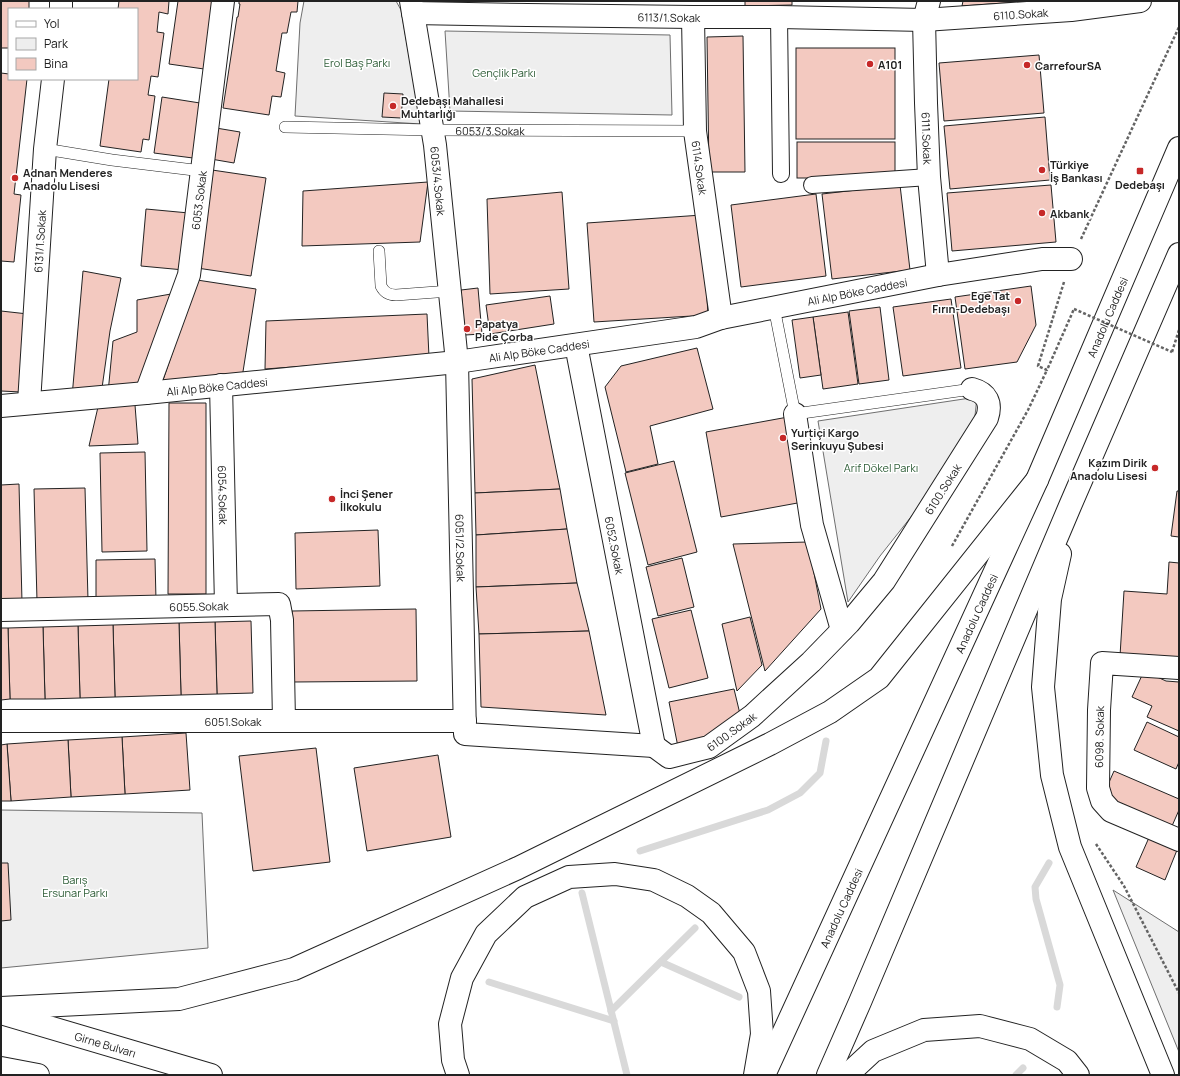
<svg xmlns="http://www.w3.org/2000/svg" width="1180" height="1076" viewBox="0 0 1180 1076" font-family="Manrope,sans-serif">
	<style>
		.green { fill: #eee; stroke: #6f6f6f }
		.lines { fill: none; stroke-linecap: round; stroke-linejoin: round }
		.stream { stroke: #d9d9d9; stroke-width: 7 }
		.building { fill: #f3c9c0; stroke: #222 }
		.service-casing { stroke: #222; stroke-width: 12 }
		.pedestrian-casing { stroke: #222; stroke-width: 18 }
		.minor-casing { stroke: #222; stroke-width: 24 }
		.primary-casing { stroke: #222; stroke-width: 24 }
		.trunk-casing { stroke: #222; stroke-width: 24 }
		.path { stroke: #646464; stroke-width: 2.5; stroke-dasharray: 3 2; stroke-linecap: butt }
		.service { stroke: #fff; stroke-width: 11 }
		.pedestrian { stroke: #fff; stroke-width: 16 }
		.minor { stroke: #fff; stroke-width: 22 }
		.primary { stroke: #fff; stroke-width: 22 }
		.trunk { stroke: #fff; stroke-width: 22 }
		.path-bridge { stroke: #646464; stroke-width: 2.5; stroke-dasharray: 3 2; stroke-linecap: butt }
		.poi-dot { fill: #c62828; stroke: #fff; stroke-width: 1.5 }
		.labels { text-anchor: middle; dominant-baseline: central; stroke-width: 3; stroke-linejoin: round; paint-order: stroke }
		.street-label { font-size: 11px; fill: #222; stroke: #fff }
		.park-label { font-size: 11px; fill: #2f5e38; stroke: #fff }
		.poi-label { font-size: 11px; font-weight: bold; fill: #222; stroke: #fff; text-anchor: start }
	</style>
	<rect width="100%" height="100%" fill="#fff"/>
	<g class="green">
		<polygon points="304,1 396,1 401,10 421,124 295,116 300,23"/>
		<polygon points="445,31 670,35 672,115 450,111"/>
		<polygon points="977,397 974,425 922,503 880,556 848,602 818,421"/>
		<polygon points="1,810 202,813 208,948 1,968"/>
		<polygon points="1113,890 1179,932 1179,1052"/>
	</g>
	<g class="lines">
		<g class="stream">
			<polyline points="640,851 768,810 800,793 820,773 826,741"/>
			<polyline points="1049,863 1035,887 1036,899 1060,985 1057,1007"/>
			<polyline points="582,893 627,1075"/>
			<polyline points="661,962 739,997"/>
			<polyline points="489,982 614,1021"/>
			<polyline points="611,1011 695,928"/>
			<polyline points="1016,1075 1023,1068"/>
		</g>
	</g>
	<g class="building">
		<polygon points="1,1 29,1 29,9 9,9 9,48 1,48"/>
		<polygon points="119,1 169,1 168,14 159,12 157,32 164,33 158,77 151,76 148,95 155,96 149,140 143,139 141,152 100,146 109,79 137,79 137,9 118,9"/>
		<polygon points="178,1 213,1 204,69 169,64"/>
		<polygon points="239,1 298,1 297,12 291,12 287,33 282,33 276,71 285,73 281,97 272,96 269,115 223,108 237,17 238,17 240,4 239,4"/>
		<polygon points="745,1 792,1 792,5 745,6"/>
		<polygon points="963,1 1032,1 962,6"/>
		<polygon points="743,36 745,172 709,172 707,37"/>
		<rect x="796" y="48" width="99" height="91"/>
		<polygon points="1039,55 1044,113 944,121 939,63"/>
		<polygon points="1,73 9,74 9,79 27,79 14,194 21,195 14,262 1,261"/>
		<polygon points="384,93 403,94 401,118 382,117"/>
		<polygon points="162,97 200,103 193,158 154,153"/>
		<polygon points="1045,117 1050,180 950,189 944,126"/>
		<polygon points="210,127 240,132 234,163 205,158"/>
		<rect x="797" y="142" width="98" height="36"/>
		<polygon points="212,170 266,178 251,276 197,268"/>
		<polygon points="428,182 420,242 302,246 303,191"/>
		<polygon points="900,185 910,270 832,279 822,194"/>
		<polygon points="1051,185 1056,242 952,251 947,193"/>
		<polygon points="562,192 569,289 490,294 487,199"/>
		<polygon points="816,194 826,276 741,287 731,205"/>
		<polygon points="146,209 189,213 184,270 141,266"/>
		<polygon points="702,215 708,315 594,322 587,223"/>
		<polygon points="83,271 121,278 110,331 102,388 72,397"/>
		<polygon points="197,280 256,289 242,378 161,386"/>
		<polygon points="1031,286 1036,325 1017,362 965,369 955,297"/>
		<polygon points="478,288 482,334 465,335 461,290"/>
		<polygon points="171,294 142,388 108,393 113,341 137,332 137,300"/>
		<polygon points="550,296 554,324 490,334 486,305"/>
		<polygon points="951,299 961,368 903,376 893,307"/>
		<polygon points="880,307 889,380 859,384 849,311"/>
		<polygon points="1,311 28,314 21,392 1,391"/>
		<polygon points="848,312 858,384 823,389 813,317"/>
		<polygon points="427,314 429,357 265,369 266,321"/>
		<polygon points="813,317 821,375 800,378 792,320"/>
		<polygon points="697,348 713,409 650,426 658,464 626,472 605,387 621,366"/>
		<polygon points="535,365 560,489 475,493 472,379"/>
		<polygon points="169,403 206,403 206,594 168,594"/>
		<polygon points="135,405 138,444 89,446 98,407"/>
		<polygon points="788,417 803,502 721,517 706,432"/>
		<polygon points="145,452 147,551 102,552 100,453"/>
		<polygon points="674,461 697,552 648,565 625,473"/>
		<polygon points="19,484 22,602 1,602 1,485"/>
		<polygon points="85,488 88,600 37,601 34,489"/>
		<polygon points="560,489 567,529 476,535 475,493"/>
		<polygon points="1177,491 1179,491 1179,537 1171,536"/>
		<polygon points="567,529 577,583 476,587 476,535"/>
		<polygon points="378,530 380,586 296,589 295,533"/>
		<polygon points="808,542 821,609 765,671 733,544"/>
		<polygon points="682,558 694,607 658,616 646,567"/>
		<polygon points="155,559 156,600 96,601 96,560"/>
		<polygon points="1169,562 1179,563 1179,660 1120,656 1124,591 1167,594"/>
		<polygon points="577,583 589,631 479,634 476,587"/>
		<polygon points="416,609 417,681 293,682 292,611"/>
		<polygon points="691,610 708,678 669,688 652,619"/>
		<polygon points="750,617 762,665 737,691 722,624"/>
		<polygon points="251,621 253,693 217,694 215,622"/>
		<polygon points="215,622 217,694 181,695 179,623"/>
		<polygon points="179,623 181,695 115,697 113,625"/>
		<polygon points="113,625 115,697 80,698 78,626"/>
		<polygon points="78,626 80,698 45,699 43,627"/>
		<polygon points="43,627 45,699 10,699 8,628"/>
		<polygon points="1,628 8,628 10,699 1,700"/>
		<polygon points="589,631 606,715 481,707 479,634"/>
		<polygon points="1144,671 1166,681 1179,682 1179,731 1147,717 1152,706 1132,697"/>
		<polygon points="734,689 740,714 705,740 678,747 669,702"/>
		<polygon points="1147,722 1179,737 1179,762 1176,769 1134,750"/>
		<polygon points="186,733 190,790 125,794 122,737"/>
		<polygon points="122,737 125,794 71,797 68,740"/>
		<polygon points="68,740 71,797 11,801 7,744"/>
		<polygon points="7,744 11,801 1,801 1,745"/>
		<polygon points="316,748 330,862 253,871 239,756"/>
		<polygon points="438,755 451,837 367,851 354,768"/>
		<polygon points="1114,771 1179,799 1179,810 1172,826 1103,796"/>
		<polygon points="1151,833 1179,845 1165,880 1136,867"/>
		<polygon points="1,863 8,863 11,920 1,921"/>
	</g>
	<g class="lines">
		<g class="service-casing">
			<g id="service">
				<path id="s1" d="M285,127L433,130L695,131"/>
				<polyline points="45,149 112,160 202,171"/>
				<path d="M379,251L381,286C384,292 388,295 396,295L450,291"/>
				<polyline points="774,307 795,414 972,389"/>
			</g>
		</g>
		<g class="pedestrian-casing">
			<g id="pedestrian">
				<polyline points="779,17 781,174"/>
				<polyline points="812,185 929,177"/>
			</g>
		</g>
		<g class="minor-casing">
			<g id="minor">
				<path id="s2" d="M411,1L435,145L457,362L465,734L654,746"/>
				<path id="s3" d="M929,1L924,20L926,103L929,177L938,275"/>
				<polyline points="61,9 61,1"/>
				<path id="s4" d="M413,13L528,15L693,17H779L924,20L1071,10L1140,1"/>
				<path id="s5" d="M693,17L695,131L721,318"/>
				<path id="s6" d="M576,345L654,746"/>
				<path id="s7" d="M221,385L226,605"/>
				<path id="s8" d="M146,393L189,275L223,1"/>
				<path id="s9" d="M29,403L45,149L53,79"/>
				<path id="s10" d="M1,406L146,393L457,362L696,327L721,318L938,275L1042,259H1071"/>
				<polyline points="795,414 812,525 842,630"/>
				<path id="s11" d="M1,610L279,604L282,620L284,721"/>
				<polyline points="1179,668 1102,663 1099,710 1098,788 1102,801 1111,811 1179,840"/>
				<path id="s12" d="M1,721H465"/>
				<path id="s13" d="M654,746L669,757L709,747L752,716L811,662L849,623L884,581L987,418C992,403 987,393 972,389"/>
			</g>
		</g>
		<g class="primary-casing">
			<g id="primary">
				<path id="s14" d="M1,1013L211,1075"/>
				<polyline points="1,1068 38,1075"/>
			</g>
		</g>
		<g class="trunk-casing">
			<g id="trunk">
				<polyline points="1060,554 1050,599 1043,687 1052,775 1070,847 1163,1075"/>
				<polyline points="1,1008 179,999 294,969 518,868 770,744 830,712 879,678 1037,480"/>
				<polyline points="1,1072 7,1075"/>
				<polyline points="458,1075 453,1060 450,1024 462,978 486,934 525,897 569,877 615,874 654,880 687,896 711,913 744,952 759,991 762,1034 755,1075"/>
				<path id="s15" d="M764,1075L1037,480L1179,148"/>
				<polyline points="828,1075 860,1002 1070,506 1179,254"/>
				<polyline points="847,1075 873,1051 924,1030 980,1026 1030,1039 1067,1061 1078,1075"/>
			</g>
		</g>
		<g class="path">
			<polyline points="1081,239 1179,27"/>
			<polyline points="1064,282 1038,366 1047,370 1074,309"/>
			<polyline points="1172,352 1179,330"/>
			<polyline points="952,546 1028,410 1047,370"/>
			<polyline points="1096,844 1124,886 1179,993"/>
		</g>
		<use href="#service" class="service"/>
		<use href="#pedestrian" class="pedestrian"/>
		<use href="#minor" class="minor"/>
		<use href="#primary" class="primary"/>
		<use href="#trunk" class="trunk"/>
		<polyline class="path-bridge" points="1074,309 1172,352"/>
	</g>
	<g class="poi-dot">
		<circle cx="870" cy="64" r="4"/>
		<circle cx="1027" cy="65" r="4"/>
		<circle cx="393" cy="106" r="4"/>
		<circle cx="1042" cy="170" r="4"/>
		<rect x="1136" y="167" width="8" height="8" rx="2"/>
		<circle cx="15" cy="178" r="4"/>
		<circle cx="1042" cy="213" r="4"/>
		<circle cx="1018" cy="301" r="4"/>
		<circle cx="467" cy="329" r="4"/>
		<circle cx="783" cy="438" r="4"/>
		<circle cx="1155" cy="468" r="4"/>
		<circle cx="332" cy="499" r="4"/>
	</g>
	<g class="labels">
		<g class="street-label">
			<text stroke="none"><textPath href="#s4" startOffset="608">6110.Sokak</textPath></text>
			<text stroke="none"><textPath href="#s4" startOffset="256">6113/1.Sokak</textPath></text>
			<text stroke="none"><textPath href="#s1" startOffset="205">6053/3.Sokak</textPath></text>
			<text stroke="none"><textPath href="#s3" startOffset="138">6111.Sokak</textPath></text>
			<text stroke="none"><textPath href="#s5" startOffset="151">6114.Sokak</textPath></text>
			<text stroke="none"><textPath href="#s2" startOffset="182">6053/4.Sokak</textPath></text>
			<text stroke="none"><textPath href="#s8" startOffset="201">6053.Sokak</textPath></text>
			<text stroke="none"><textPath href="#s9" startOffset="162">6131/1.Sokak</textPath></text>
			<text stroke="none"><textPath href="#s10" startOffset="865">Ali Alp Böke Caddesi</textPath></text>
			<text stroke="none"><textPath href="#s15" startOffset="832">Anadolu Caddesi</textPath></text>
			<text stroke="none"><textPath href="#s10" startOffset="541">Ali Alp Böke Caddesi</textPath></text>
			<text stroke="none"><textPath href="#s10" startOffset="217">Ali Alp Böke Caddesi</textPath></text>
			<text stroke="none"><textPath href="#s13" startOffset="411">6100.Sokak</textPath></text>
			<text stroke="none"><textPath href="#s7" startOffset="110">6054.Sokak</textPath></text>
			<text stroke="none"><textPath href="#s6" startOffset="204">6052.Sokak</textPath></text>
			<text stroke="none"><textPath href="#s2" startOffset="550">6051/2.Sokak</textPath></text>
			<text stroke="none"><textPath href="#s11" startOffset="198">6055.Sokak</textPath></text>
			<text stroke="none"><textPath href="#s15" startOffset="508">Anadolu Caddesi</textPath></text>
			<text stroke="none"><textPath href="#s12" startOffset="232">6051.Sokak</textPath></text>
			<text stroke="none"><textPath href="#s13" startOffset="87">6100.Sokak</textPath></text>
			<text transform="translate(1099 737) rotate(-89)">6098. Sokak</text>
			<text stroke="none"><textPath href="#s15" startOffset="184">Anadolu Caddesi</textPath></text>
			<text stroke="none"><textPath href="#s14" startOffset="109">Girne Bulvarı</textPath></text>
		</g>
		<g class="park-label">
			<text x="357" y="62">Erol Baş Parkı</text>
			<text x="504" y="72">Gençlik Parkı</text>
			<text x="881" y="467">Arif Dökel Parkı</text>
			<text x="75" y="879">Barış<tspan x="75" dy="13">Ersunar Parkı</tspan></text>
		</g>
		<g class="poi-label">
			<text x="878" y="64">A101</text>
			<text x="1035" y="65">CarrefourSA</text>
			<text x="401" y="100">Dedebaşı Mahallesi<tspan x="401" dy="13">Muhtarlığı</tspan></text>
			<text x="1050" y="164">Türkiye<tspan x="1050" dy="13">İş Bankası</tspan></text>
			<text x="23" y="172">Adnan Menderes<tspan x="23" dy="13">Anadolu Lisesi</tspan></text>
			<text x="1140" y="184" text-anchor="middle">Dedebaşı</text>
			<text x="1050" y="213">Akbank</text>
			<text x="1010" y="295" text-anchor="end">Ege Tat<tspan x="1010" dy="13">Fırın-Dedebaşı</tspan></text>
			<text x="475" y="323">Papatya<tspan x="475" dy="13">Pide Çorba</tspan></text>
			<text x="791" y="432">Yurtiçi Kargo<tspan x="791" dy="13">Serinkuyu Şubesi</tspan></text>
			<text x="1147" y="462" text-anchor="end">Kazım Dirik<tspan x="1147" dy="13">Anadolu Lisesi</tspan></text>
			<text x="340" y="493">İnci Şener<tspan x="340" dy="13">İlkokulu</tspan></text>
		</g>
	</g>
	<rect width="1180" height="1076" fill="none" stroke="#222222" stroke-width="4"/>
	<rect x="8" y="8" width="130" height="72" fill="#ffffff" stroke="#a7a7a7"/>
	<rect x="16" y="21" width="20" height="6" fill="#ffffff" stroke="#a7a7a7"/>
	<text x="44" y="28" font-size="12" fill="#222222">Yol</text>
	<rect x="16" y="38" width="20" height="12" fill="#eeeeee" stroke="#a7a7a7"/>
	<text x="44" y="48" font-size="12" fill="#222222">Park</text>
	<rect x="16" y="58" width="20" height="12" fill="#f3c9c0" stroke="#a7a7a7"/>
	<text x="44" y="68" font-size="12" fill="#222222">Bina</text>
</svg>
